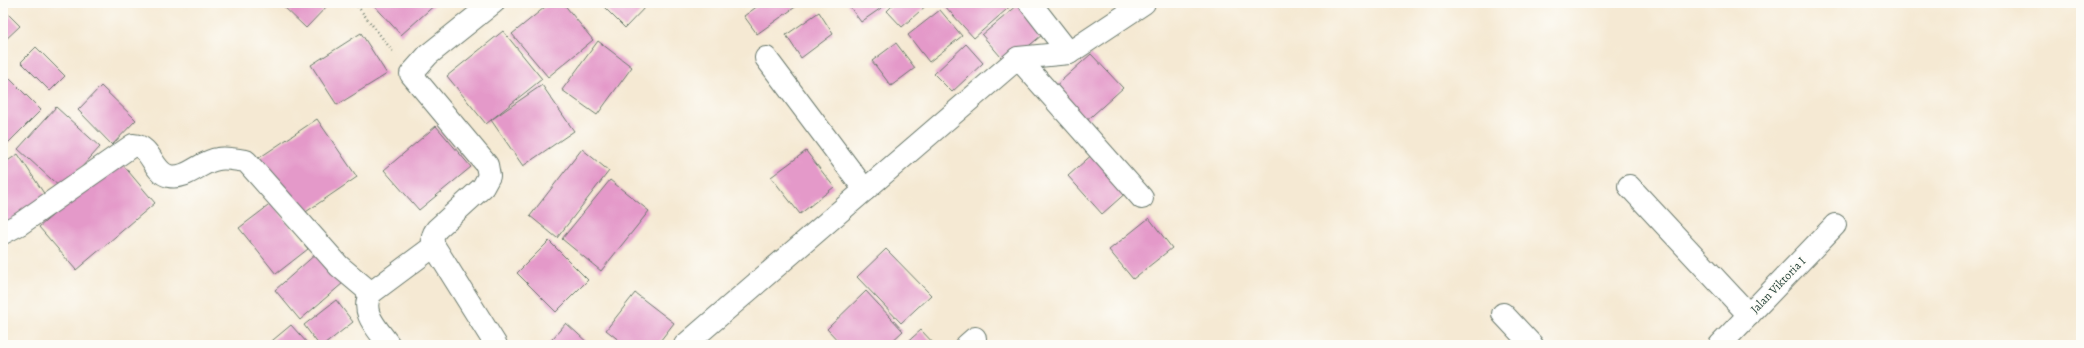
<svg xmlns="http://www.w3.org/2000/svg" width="2084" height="348" viewBox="0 0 2084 348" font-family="Alegreya,serif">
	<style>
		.building { fill: #e499c9 }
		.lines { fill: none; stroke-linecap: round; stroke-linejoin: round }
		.minor-casing { stroke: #6a796c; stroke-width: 24 }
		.path { stroke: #6a796c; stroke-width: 2.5; stroke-dasharray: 1 3; stroke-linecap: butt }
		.minor { stroke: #fff; stroke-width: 22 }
		.labels { text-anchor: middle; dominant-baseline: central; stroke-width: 3; stroke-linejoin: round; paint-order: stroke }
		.street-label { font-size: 12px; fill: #1f3d34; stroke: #fdfcf7 }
	</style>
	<rect width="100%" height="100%" fill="#fdfcf7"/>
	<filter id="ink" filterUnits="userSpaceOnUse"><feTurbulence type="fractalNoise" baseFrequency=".025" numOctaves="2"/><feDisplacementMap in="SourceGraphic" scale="8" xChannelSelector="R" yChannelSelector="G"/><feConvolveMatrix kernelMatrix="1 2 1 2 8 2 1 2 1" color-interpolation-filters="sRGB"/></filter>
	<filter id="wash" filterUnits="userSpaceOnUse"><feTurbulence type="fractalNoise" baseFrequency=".012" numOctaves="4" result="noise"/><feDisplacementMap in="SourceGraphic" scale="16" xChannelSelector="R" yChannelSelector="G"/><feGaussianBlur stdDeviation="0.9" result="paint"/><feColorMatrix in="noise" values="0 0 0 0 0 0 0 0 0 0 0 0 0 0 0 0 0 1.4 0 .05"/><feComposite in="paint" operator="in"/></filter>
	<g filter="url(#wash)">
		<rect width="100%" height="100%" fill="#f5e9d3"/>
		<g id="blocks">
			<g class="building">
				<polygon points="280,3 327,3 329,4 306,28"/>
				<polygon points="372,3 437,3 401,35"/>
				<polygon points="550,3 563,3 593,40 548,77 512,34"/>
				<polygon points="600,3 649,3 625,28"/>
				<polygon points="762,3 801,3 757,34 744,16"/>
				<polygon points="847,3 881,3 884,6 861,22"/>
				<polygon points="895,3 929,3 902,27 887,11"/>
				<polygon points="942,3 1014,3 974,38"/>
				<polygon points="1018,5 1042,35 1007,64 982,35"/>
				<polygon points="3,9 20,26 3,42"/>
				<polygon points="940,10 962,36 929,62 908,35"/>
				<polygon points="819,12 833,34 801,58 786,35"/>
				<polygon points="503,31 542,79 486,124 447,76"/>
				<polygon points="361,33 387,74 337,105 311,65"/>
				<polygon points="598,41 632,67 597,115 562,90"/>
				<polygon points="896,43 915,68 891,86 872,61"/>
				<polygon points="966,44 983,63 952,92 934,74"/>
				<polygon points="36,47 65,76 50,91 21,62"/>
				<polygon points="1091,54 1123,88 1083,124 1052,89"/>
				<polygon points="4,73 41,110 3,148 3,74"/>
				<polygon points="542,85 574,131 523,166 491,120"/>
				<polygon points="101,86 136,120 112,145 78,110"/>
				<polygon points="56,107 100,147 62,189 18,149"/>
				<polygon points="317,119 357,177 297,218 256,160"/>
				<polygon points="436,126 471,167 419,210 384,170"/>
				<polygon points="582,149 609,171 557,238 530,216"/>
				<polygon points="806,151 834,187 800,214 771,177"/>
				<polygon points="1095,152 1129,190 1102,214 1068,176"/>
				<polygon points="18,154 47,198 3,227 3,164"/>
				<polygon points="118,159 155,203 76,270 39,227"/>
				<polygon points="610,180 649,211 601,271 562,239"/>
				<polygon points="272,203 308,249 276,274 239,228"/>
				<polygon points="1149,218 1172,248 1133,279 1109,250"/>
				<polygon points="549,241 588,280 556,312 517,273"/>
				<polygon points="886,249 931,295 901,323 857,277"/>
				<polygon points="317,253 343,283 300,320 275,290"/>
				<polygon points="866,291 903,331 888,345 842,345 827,329"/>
				<polygon points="635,293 674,323 657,345 625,345 606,330"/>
				<polygon points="336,300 353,322 324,345 319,345 304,325"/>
				<polygon points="566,323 590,345 547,345"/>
				<polygon points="291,325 309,345 267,345"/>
				<polygon points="921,330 935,345 904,345"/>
			</g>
		</g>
	</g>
	<g filter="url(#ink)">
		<use href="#blocks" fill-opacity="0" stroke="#6a796c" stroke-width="1"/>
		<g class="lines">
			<g class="minor-casing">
				<g id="minor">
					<path d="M493,3L428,55L411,74L487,165L489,176L483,187L437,229C432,235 432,239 434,246L496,345"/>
					<polyline points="1030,3 1069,53"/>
					<polyline points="766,58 865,190"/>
					<polyline points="1018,58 1142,198"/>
					<polyline points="1629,186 1749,315"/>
					<path d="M3,233L20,224L133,145C152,146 152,172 169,176C187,180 201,161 218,159C226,157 237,160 246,161L339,266L371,293"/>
					<polyline points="1503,314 1532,345"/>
					<path d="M389,345C378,329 359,312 371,293L434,246"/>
					<polyline points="685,345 1018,58 1069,53 1144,3"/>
					<polyline points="967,345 975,338"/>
					<polyline points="1720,345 1835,225"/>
				</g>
			</g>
			<polyline class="path" points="355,3 394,53"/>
			<use href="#minor" class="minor"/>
		</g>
	</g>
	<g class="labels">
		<g class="street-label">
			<text transform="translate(1778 285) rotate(-46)">Jalan Viktoria I</text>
		</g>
	</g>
	<rect width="2084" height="348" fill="none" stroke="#fdfcf7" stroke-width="16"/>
</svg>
